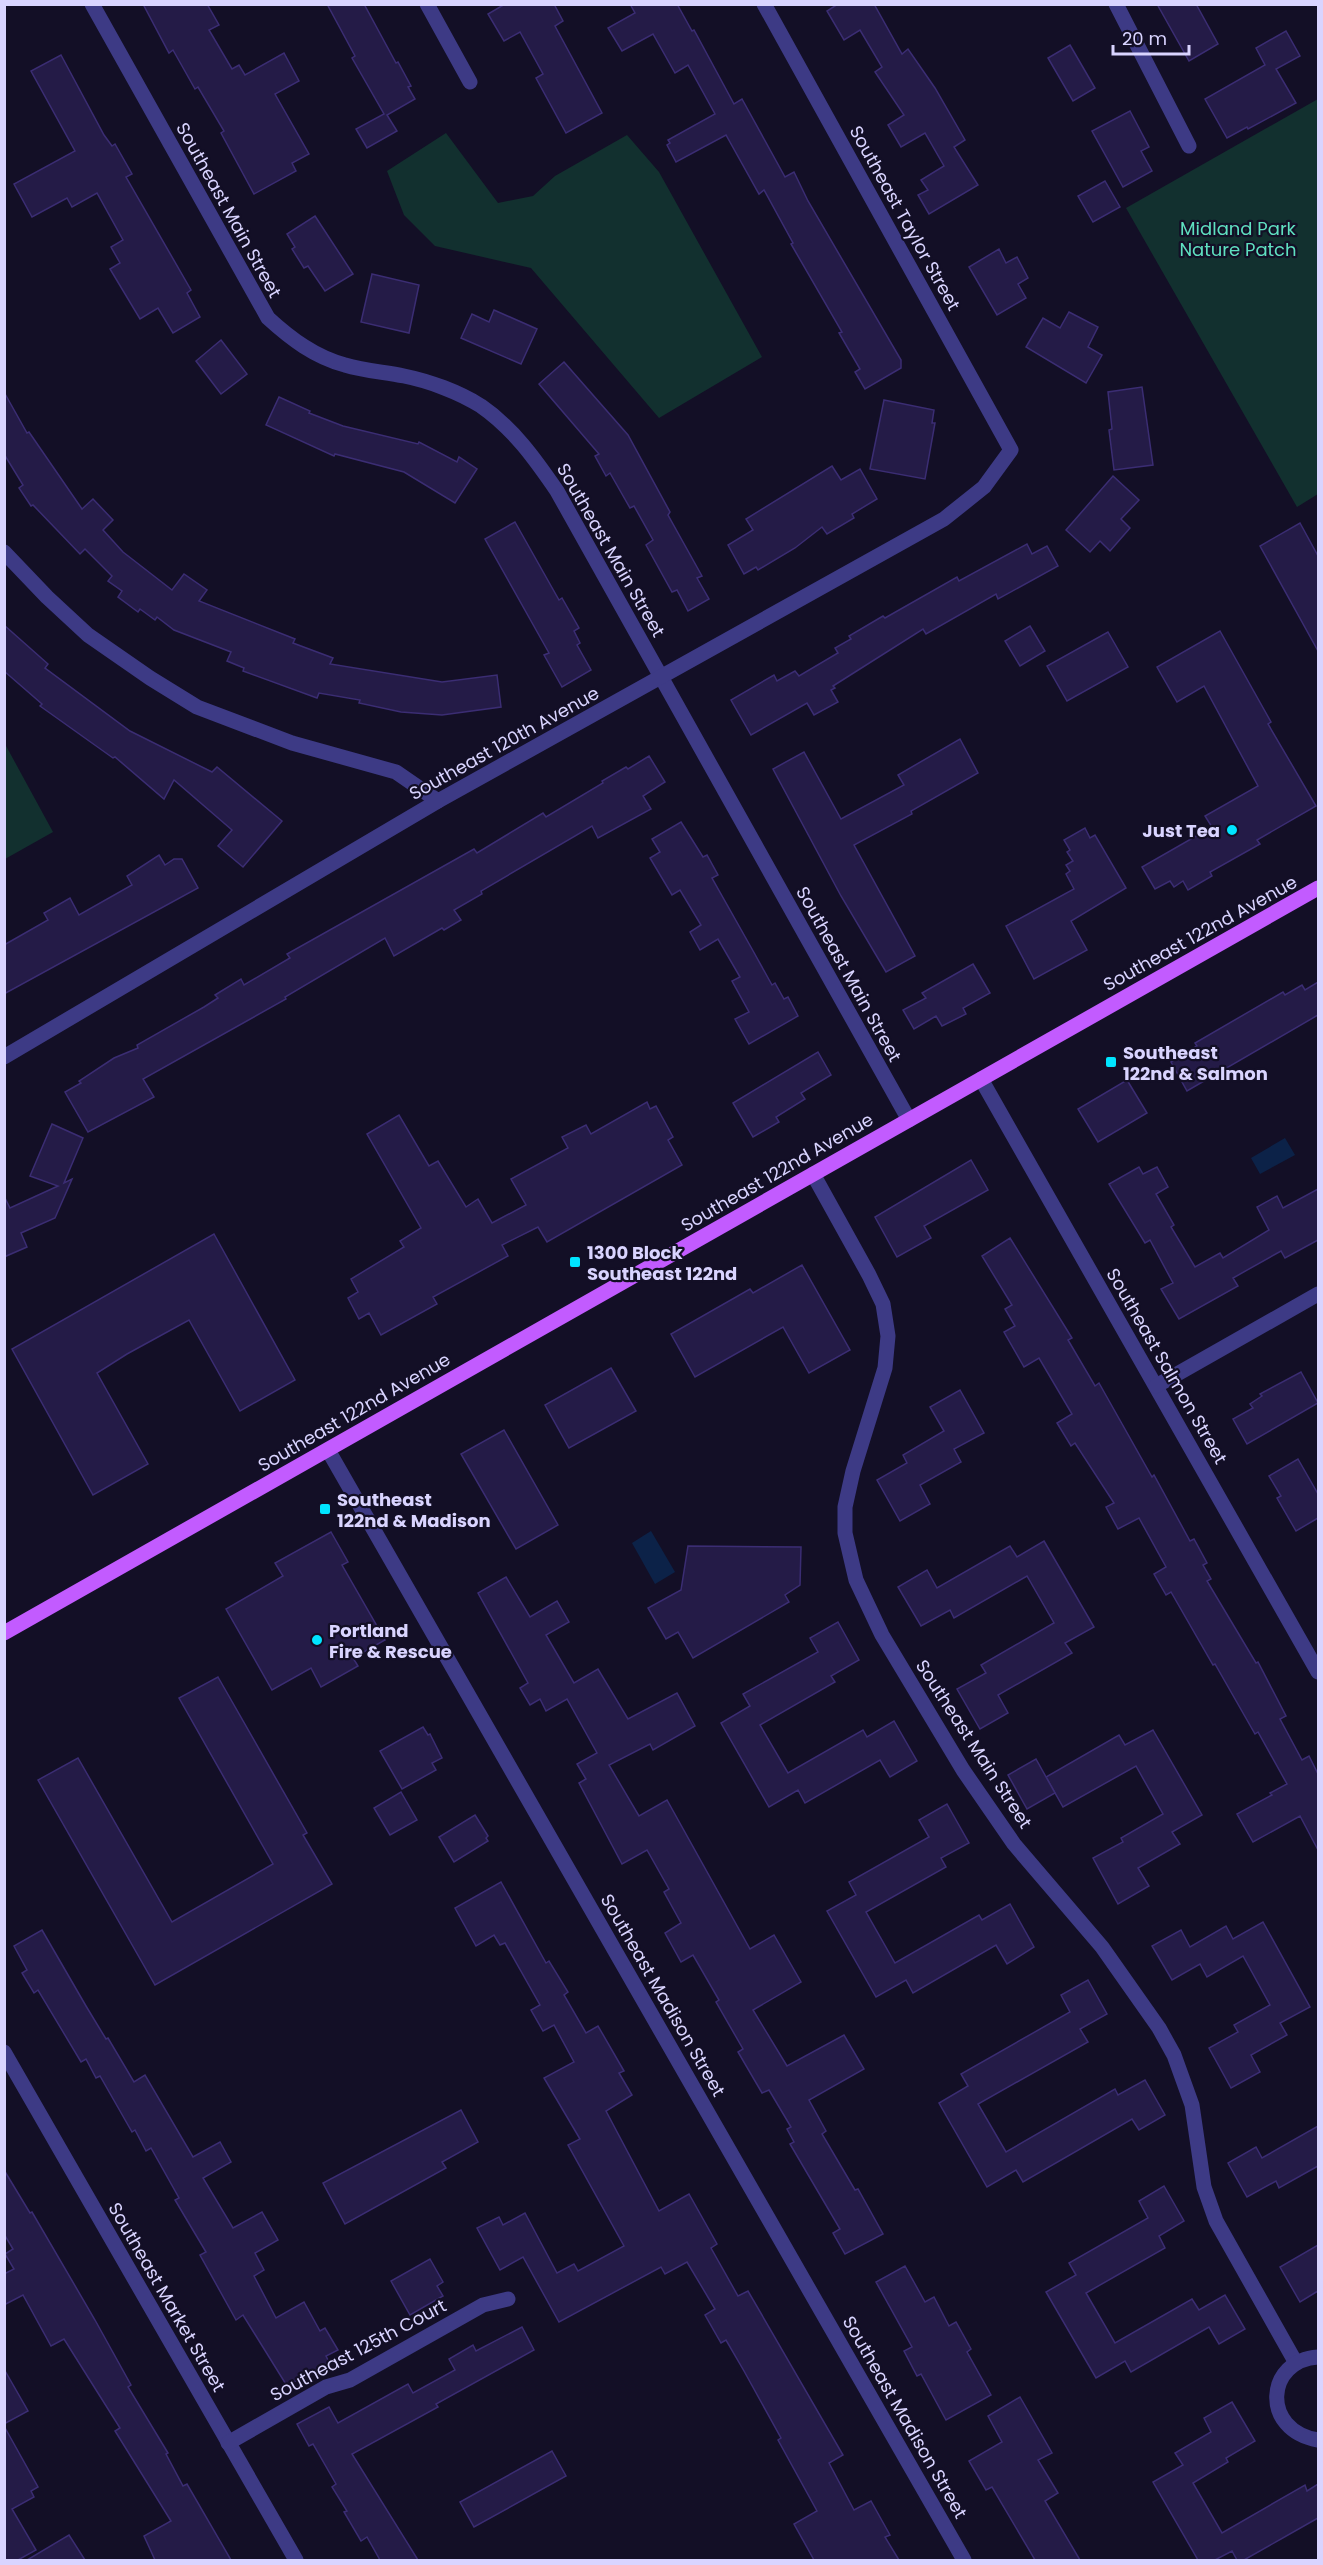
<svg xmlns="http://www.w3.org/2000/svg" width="1323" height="2565" viewBox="0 0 1323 2565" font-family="Poppins,sans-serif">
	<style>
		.green { fill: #12302f }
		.water { fill: #0c2248 }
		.building { fill: #241b47; stroke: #3b2d73; stroke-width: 1.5 }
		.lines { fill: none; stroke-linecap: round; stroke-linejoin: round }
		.minor { stroke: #3d3a85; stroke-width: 15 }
		.primary { stroke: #c25bff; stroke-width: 15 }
		.poi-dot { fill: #00e5ff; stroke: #130f26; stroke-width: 2 }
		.labels { text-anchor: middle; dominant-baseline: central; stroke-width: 4.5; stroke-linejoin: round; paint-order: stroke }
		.street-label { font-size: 18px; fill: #d9d4ff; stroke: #130f26 }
		.park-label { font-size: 18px; fill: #5fe0c0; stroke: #130f26 }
		.poi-label { font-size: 18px; font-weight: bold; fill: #d9d4ff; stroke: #130f26; text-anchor: start }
	</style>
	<rect width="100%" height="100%" fill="#130f26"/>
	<g class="green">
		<polygon points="1318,99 1318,494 1297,507 1126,208"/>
		<polygon points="446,133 498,203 533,196 555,176 627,135 659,172 762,357 659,418 531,268 435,246 404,215 387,171"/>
		<polygon points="5,744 53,832 5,859 4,859"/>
	</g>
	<g class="water">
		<polygon points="1285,1138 1295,1155 1260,1174 1251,1158"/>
		<polygon points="651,1531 675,1572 655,1584 632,1543"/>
	</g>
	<g class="building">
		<polygon points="143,4 207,4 219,25 209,30 232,69 239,65 245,75 284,53 299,81 275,94 309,154 292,163 296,171 254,194 221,133 224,131 198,87 195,89 173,50 169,53"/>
		<polygon points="327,4 364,4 396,63 398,62 411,86 408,87 415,99 387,115 397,131 367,148 356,129 384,114 352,58 355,56"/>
		<polygon points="505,4 554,4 563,21 555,26 602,113 566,133 536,78 543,74 520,32 504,41 488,14"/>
		<polygon points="630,4 677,4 692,31 694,30 734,104 742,99 785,177 794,172 808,201 901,360 901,368 865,389 855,372 860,369 839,333 842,332 791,244 793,243 764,190 759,194 726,135 676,162 667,145 670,143 668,140 715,114 688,65 675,73 653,34 622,51 608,28 635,13"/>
		<polygon points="838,4 874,4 902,54 908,49 935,88 965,140 954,147 978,185 929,214 918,195 928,190 921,180 944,166 925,133 901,147 888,125 904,115 875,72 882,67 860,30 844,40 827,11"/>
		<polygon points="1157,4 1196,4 1218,44 1189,61"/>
		<polygon points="1286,31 1300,56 1276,69 1296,103 1248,129 1247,127 1227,138 1205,99 1265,65 1256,48"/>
		<polygon points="1070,45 1095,88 1073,101 1048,58"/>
		<polygon points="61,55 104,135 112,146 115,144 132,174 126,177 191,290 187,293 200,317 173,333 158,308 140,319 110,269 120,263 111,247 123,240 97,193 72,207 67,198 32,217 14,184 75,151 31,71"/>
		<polygon points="1130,111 1149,147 1141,151 1152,171 1123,187 1092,131"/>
		<polygon points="1105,181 1120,207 1093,222 1078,196"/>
		<polygon points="315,216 353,274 325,291 308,266 304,268 292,249 295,247 287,234"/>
		<polygon points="999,249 1006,263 1017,257 1028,278 1018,284 1026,298 997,315 969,267"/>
		<polygon points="372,274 419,285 409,333 361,322"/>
		<polygon points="494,310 537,329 521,364 461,338 472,314 489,322"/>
		<polygon points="1069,312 1098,327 1088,347 1102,355 1086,383 1026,347 1043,318 1060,328"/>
		<polygon points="221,340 247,374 221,394 196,361"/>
		<polygon points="564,362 628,435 670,512 668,515 702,576 697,578 709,599 688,611 677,590 672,592 646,545 653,540 634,506 630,508 610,473 606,476 595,456 599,454 539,384"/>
		<polygon points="1142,387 1153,465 1114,470 1109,430 1112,429 1108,392"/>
		<polygon points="4,392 27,433 29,432 82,509 93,499 113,520 103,530 123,552 172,590 184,574 207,590 199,601 295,639 293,643 333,658 330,664 442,682 497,675 501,707 442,715 401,712 359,703 360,700 319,693 317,698 243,671 244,668 227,661 231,652 174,630 157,617 155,620 140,609 138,612 118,597 122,591 108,581 112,576 85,549 80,554 33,505 31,506 19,488 23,485 4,454"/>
		<polygon points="279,397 310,411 309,413 343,426 418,444 419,442 457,462 459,457 477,469 455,503 404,472 335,454 334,456 266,425"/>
		<polygon points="884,400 934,410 932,423 935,423 925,479 870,469"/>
		<polygon points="832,466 841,480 860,469 877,499 852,514 854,518 827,534 822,527 795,548 758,570 756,567 744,574 728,545 753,530 746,519"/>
		<polygon points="1113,476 1139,500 1121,519 1130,528 1110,551 1100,541 1090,552 1066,530"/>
		<polygon points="515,522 559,600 562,598 579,628 574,631 580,643 577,645 591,670 562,687 544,655 549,653 485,539"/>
		<polygon points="1300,523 1318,556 1318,651 1260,546"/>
		<polygon points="1027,544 1032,554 1047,546 1058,566 998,599 996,594 926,634 923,629 833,686 835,688 831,690 838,702 814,715 807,703 751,735 731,700 774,675 777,681 795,671 799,676 838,653 835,648 851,639 849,636 883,616 885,618 957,577 959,581"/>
		<polygon points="4,625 48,664 45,668 130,731 212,772 217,767 282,821 243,867 218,846 232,830 174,780 164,799 115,757 113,758 40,706 42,704 4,671"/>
		<polygon points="1030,626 1045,651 1020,666 1005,641"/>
		<polygon points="1220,631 1271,722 1268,724 1316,806 1257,840 1260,844 1210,872 1212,876 1188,890 1183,881 1174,887 1170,881 1155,889 1142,867 1212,827 1205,816 1258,786 1204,686 1177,702 1157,667"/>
		<polygon points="1108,632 1128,667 1067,701 1047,666"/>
		<polygon points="960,739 978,773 911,811 912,814 854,845 915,956 886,972 841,896 773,769 804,752 841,819 904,785 898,775"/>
		<polygon points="649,756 665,782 643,796 651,809 598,838 592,826 481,891 482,894 454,910 461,920 444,930 442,928 394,956 385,938 285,997 286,999 143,1079 154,1097 88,1132 65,1092 81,1083 79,1081 114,1058 138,1048 137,1045 204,1007 218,998 215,995 241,979 244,985 290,958 287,954 474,849 477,853 543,813 546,817 603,783 602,781 626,767 628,769"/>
		<polygon points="681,822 703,857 707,855 718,875 712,878 752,949 772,985 775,983 784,999 788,997 798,1016 749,1044 735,1019 749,1012 732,981 740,977 718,939 700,950 690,932 701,925 680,890 672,895 650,858 660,852 652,839"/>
		<polygon points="1085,828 1090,838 1095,835 1126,888 1071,921 1087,950 1034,979 1006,926 1074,889 1066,874 1070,871 1066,865 1073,861 1067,852 1070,850 1064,840"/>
		<polygon points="159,855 165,865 174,859 182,859 198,888 4,994 4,945 48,920 44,913 70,898 79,915 132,885 127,876"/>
		<polygon points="973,964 990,993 963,1008 966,1014 942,1026 936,1016 914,1029 903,1010 926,998 922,993"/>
		<polygon points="1318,982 1318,1015 1187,1091 1171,1062 1197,1046 1195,1043 1283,992 1285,995 1302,985 1305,990"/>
		<polygon points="818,1052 831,1075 801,1093 805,1099 776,1117 779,1122 753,1137 733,1103"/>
		<polygon points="1127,1080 1147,1113 1098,1142 1078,1109"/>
		<polygon points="647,1102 650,1109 656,1106 673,1137 668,1140 682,1165 547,1242 538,1227 502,1245 508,1256 433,1297 437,1304 381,1335 369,1313 359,1319 348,1298 358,1292 351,1279 404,1247 400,1241 421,1228 367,1134 399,1115 429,1166 438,1161 466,1207 478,1199 492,1223 526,1205 511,1179 568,1148 562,1137 586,1125 591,1134"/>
		<polygon points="52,1124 83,1138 64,1183 72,1179 55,1218 21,1233 27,1247 4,1257 4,1196 10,1208 58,1186 30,1176"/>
		<polygon points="971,1160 988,1190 924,1226 931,1238 897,1257 875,1217"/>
		<polygon points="1139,1167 1143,1174 1157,1167 1168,1187 1156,1194 1174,1225 1171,1227 1195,1267 1220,1253 1223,1258 1269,1230 1257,1207 1277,1196 1283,1208 1318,1189 1318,1240 1285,1258 1281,1251 1233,1278 1238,1286 1179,1319 1161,1289 1173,1283 1150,1240 1145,1243 1109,1184"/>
		<polygon points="214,1234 295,1380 240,1411 189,1320 127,1354 97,1373 148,1464 93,1495 12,1349"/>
		<polygon points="1010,1238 1072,1338 1068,1340 1095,1386 1099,1383 1152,1477 1154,1475 1190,1541 1194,1539 1207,1563 1203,1565 1211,1579 1207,1581 1256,1663 1258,1662 1286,1716 1280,1719 1302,1760 1309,1756 1318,1774 1318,1850 1300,1816 1253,1842 1237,1814 1272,1795 1270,1793 1287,1784 1258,1732 1255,1734 1215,1664 1213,1665 1171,1592 1166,1595 1154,1574 1166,1567 1139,1518 1118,1529 1106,1507 1114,1503 1075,1443 1071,1446 1057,1423 1072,1414 1039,1358 1024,1367 1004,1332 1015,1326 1005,1309 1012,1305 982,1256"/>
		<polygon points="802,1265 850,1350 809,1373 783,1327 695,1377 671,1334 750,1289 753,1293"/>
		<polygon points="611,1368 636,1411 569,1448 545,1405"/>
		<polygon points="1301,1372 1318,1403 1247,1444 1233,1419 1253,1408 1250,1404 1262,1396 1260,1394"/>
		<polygon points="960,1390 984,1433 954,1449 961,1462 920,1485 930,1504 900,1521 877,1480 907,1463 903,1455 944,1431 930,1407"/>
		<polygon points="504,1430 558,1525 516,1549 461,1454"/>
		<polygon points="1298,1459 1318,1494 1318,1518 1296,1531 1277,1498 1281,1496 1269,1476"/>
		<polygon points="331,1532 348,1562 342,1565 385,1640 353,1658 358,1666 321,1687 311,1668 272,1690 226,1609 283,1576 275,1563"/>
		<polygon points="1044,1541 1094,1627 1065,1643 1072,1653 998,1695 1008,1713 980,1729 957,1689 986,1673 981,1665 1054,1623 1027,1576 954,1618 950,1610 921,1626 898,1587 927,1570 937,1588 1010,1546 1017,1557"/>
		<polygon points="688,1546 801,1547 800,1585 785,1595 789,1602 693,1658 678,1632 666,1639 648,1608 681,1590"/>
		<polygon points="506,1577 530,1617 557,1601 569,1622 546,1635 574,1683 598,1669 628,1719 677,1693 695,1726 653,1750 650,1744 609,1765 639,1816 667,1800 750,1949 774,1935 801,1982 753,2010 787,2066 844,2035 864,2069 809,2100 826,2131 822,2134 855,2190 858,2189 883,2234 845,2254 833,2233 840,2229 790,2144 794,2142 787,2129 791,2127 769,2090 762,2093 738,2052 743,2049 716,2002 719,2000 693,1955 681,1962 665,1933 681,1923 664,1892 669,1889 647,1850 622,1864 579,1783 586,1779 577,1764 597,1753 567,1699 546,1711 540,1699 530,1705 520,1688 528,1683 478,1593"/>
		<polygon points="838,1622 859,1660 831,1676 835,1682 760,1725 788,1773 863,1730 867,1737 894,1721 917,1761 890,1777 880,1760 805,1803 798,1790 769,1807 721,1723 750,1706 743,1694 818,1652 810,1638"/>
		<polygon points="218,1677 307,1833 303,1835 332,1884 155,1985 38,1780 78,1758 172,1922 273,1864 179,1698"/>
		<polygon points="423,1727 428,1735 430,1734 442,1758 432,1763 436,1770 402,1789 380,1751"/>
		<polygon points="1153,1730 1202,1815 1172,1832 1180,1844 1138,1868 1149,1886 1118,1904 1093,1858 1123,1842 1121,1838 1163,1814 1136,1766 1063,1807 1046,1777 1119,1735 1125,1745"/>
		<polygon points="1036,1759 1055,1793 1027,1809 1008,1775"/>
		<polygon points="401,1792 417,1820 390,1835 374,1808"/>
		<polygon points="947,1804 969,1843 941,1858 946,1867 866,1912 895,1963 979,1915 982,1920 1010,1904 1034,1947 1007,1964 996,1945 913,1993 906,1980 876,1997 827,1911 856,1895 849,1882 929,1837 919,1820"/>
		<polygon points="475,1815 488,1836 486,1838 488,1841 454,1862 439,1837"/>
		<polygon points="501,1882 546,1963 549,1961 568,1992 564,1995 586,2033 598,2026 624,2071 619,2073 632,2095 606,2111 659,2211 689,2194 717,2244 711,2248 738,2296 748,2291 843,2455 829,2463 854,2510 871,2501 890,2535 885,2537 899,2560 814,2560 794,2524 817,2511 778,2440 781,2438 744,2371 726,2340 721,2343 705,2315 715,2309 687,2262 665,2274 661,2267 559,2322 523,2257 500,2270 477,2228 499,2217 503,2225 525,2213 557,2273 574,2264 578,2271 624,2246 568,2145 580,2139 544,2078 574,2062 554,2025 543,2031 531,2010 540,2005 505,1943 500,1945 494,1935 476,1946 455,1908"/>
		<polygon points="1263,1922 1310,2007 1280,2023 1287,2035 1251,2055 1260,2072 1231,2088 1209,2048 1238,2032 1234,2025 1270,2005 1243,1956 1207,1977 1200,1964 1172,1980 1152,1946 1181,1930 1190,1947 1226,1926 1233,1939"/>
		<polygon points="42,1930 86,2006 106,2039 108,2038 134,2082 145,2075 193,2157 220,2142 231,2162 203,2178 233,2228 262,2212 278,2240 255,2253 264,2270 254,2276 276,2318 304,2302 320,2331 325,2328 338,2350 326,2356 329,2362 287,2386 243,2315 236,2320 200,2255 206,2252 175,2200 179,2198 151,2148 146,2151 135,2130 132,2132 100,2076 96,2078 86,2059 81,2062 38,1990 34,1993 22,1973 27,1970 14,1946"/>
		<polygon points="1088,1980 1107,2014 1080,2029 1088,2042 978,2104 1006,2152 1115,2089 1118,2095 1145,2080 1165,2115 1139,2130 1132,2119 1023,2182 1016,2170 987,2187 939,2103 968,2086 961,2074 1070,2012 1061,1995"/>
		<polygon points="461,2110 478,2142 442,2162 446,2168 345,2224 323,2183"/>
		<polygon points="1318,2126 1318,2166 1279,2188 1276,2181 1247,2197 1228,2163 1256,2147 1262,2158"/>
		<polygon points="4,2170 30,2213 32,2212 95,2320 131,2385 128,2387 168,2453 166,2454 183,2486 187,2484 231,2560 155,2560 144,2536 171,2521 115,2431 120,2428 64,2339 51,2346 23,2295 4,2305 4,2274 14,2269 5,2254 13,2249 4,2234"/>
		<polygon points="1164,2186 1184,2221 1159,2236 1165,2248 1086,2293 1115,2343 1192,2299 1199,2310 1225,2295 1245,2329 1219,2344 1209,2327 1131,2372 1125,2361 1096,2378 1046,2292 1076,2275 1069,2263 1148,2218 1139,2201"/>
		<polygon points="1318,2245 1318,2291 1300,2302 1280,2267"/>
		<polygon points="430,2259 443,2282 437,2286 443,2296 410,2315 391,2281"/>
		<polygon points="905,2266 925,2302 934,2297 949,2326 956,2322 971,2349 967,2352 991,2395 946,2420 921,2374 917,2376 904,2351 912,2347 876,2282"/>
		<polygon points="522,2327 534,2350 436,2404 438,2407 352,2454 418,2560 380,2560 367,2537 361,2541 344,2512 347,2511 332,2487 336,2484 313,2444 309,2446 297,2424 329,2407 338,2423 408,2384 413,2393 455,2370 449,2359 473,2345 476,2351"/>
		<polygon points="4,2369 28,2411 4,2424"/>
		<polygon points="1020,2397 1052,2453 1038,2460 1058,2493 1045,2501 1080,2560 1035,2560 992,2487 986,2490 969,2461 1002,2442 988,2416"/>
		<polygon points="1232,2402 1255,2441 1226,2458 1228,2462 1193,2483 1222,2533 1305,2485 1307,2491 1318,2484 1318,2518 1244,2560 1237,2560 1232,2551 1215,2560 1198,2560 1153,2482 1183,2465 1175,2453 1211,2432 1204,2418"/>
		<polygon points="4,2426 38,2487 31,2491 34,2497 12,2509 36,2550 18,2560 4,2560"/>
		<polygon points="552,2451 566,2476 474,2527 460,2502"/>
		<polygon points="69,2535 85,2560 27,2560"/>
	</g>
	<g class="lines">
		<g class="minor">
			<path d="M92,4L268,318C291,339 315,357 345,365C365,371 385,372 404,376C429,381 459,392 481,406C513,428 535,459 557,491L909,1120"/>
			<polyline points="427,4 470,82"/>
			<polyline points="1116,4 1189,146"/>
			<polyline points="4,552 47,597 88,635 150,678 197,707 292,743 396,772 438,801"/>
			<polyline points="4,1057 438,801 944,519 984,487 1011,450 764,4"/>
			<polyline points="981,1079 1318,1672"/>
			<polyline points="813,1174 869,1275 883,1304 888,1336 885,1368 853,1471 845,1507 845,1533 856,1580 882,1635 963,1770 1014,1844 1102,1947 1159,2028 1174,2055 1192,2105 1204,2187 1216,2221 1296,2363"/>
			<polyline points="1156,1386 1318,1294"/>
			<polyline points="328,1450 964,2560"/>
			<polyline points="4,2052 296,2560"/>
			<path d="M1318,2357C1266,2360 1260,2430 1318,2440"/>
			<polyline points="228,2443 326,2387 350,2380 483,2305 508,2299"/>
		</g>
		<polyline class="primary" points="4,1633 1318,888"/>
	</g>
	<g class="poi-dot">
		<circle cx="1232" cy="830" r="6"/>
		<rect x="1105" y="1056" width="12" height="12" rx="3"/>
		<rect x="569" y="1256" width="12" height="12" rx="3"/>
		<rect x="319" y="1503" width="12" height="12" rx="3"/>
		<circle cx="317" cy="1640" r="6"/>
	</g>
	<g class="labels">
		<g class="street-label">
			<text transform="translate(229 210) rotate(61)">Southeast Main Street</text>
			<text transform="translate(905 218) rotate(61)">Southeast Taylor Street</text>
			<text transform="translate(611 550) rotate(60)">Southeast Main Street</text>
			<text transform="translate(504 743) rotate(-29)">Southeast 120th Avenue</text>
			<text transform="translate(1200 933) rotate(-29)">Southeast 122nd Avenue</text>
			<text transform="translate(849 974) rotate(61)">Southeast Main Street</text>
			<text transform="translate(777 1172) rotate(-30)">Southeast 122nd Avenue</text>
			<text transform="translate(1167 1366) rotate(60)">Southeast Salmon Street</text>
			<text transform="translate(354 1412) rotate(-30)">Southeast 122nd Avenue</text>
			<text transform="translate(974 1744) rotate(57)">Southeast Main Street</text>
			<text transform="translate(663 1995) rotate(60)">Southeast Madison Street</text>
			<text transform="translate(167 2297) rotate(60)">Southeast Market Street</text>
			<text transform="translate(358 2350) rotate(-28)">Southeast 125th Court</text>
			<text transform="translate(905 2417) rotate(60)">Southeast Madison Street</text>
		</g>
		<g class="park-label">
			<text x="1238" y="228">Midland Park<tspan x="1238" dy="21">Nature Patch</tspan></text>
		</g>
		<g class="poi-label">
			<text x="1220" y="830" text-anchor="end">Just Tea</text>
			<text x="1123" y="1052">Southeast<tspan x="1123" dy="21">122nd &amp; Salmon</tspan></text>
			<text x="587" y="1252">1300 Block<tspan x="587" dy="21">Southeast 122nd</tspan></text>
			<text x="337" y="1499">Southeast<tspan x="337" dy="21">122nd &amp; Madison</tspan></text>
			<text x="329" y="1630">Portland<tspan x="329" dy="21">Fire &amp; Rescue</tspan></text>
		</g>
	</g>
	<rect width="1323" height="2565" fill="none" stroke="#d9d4ff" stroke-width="12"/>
	<path d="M1113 45v9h76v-9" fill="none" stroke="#d9d4ff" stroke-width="3"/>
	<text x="1122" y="45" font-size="18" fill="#d9d4ff" stroke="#130f26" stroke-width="4.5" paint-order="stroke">20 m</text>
</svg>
